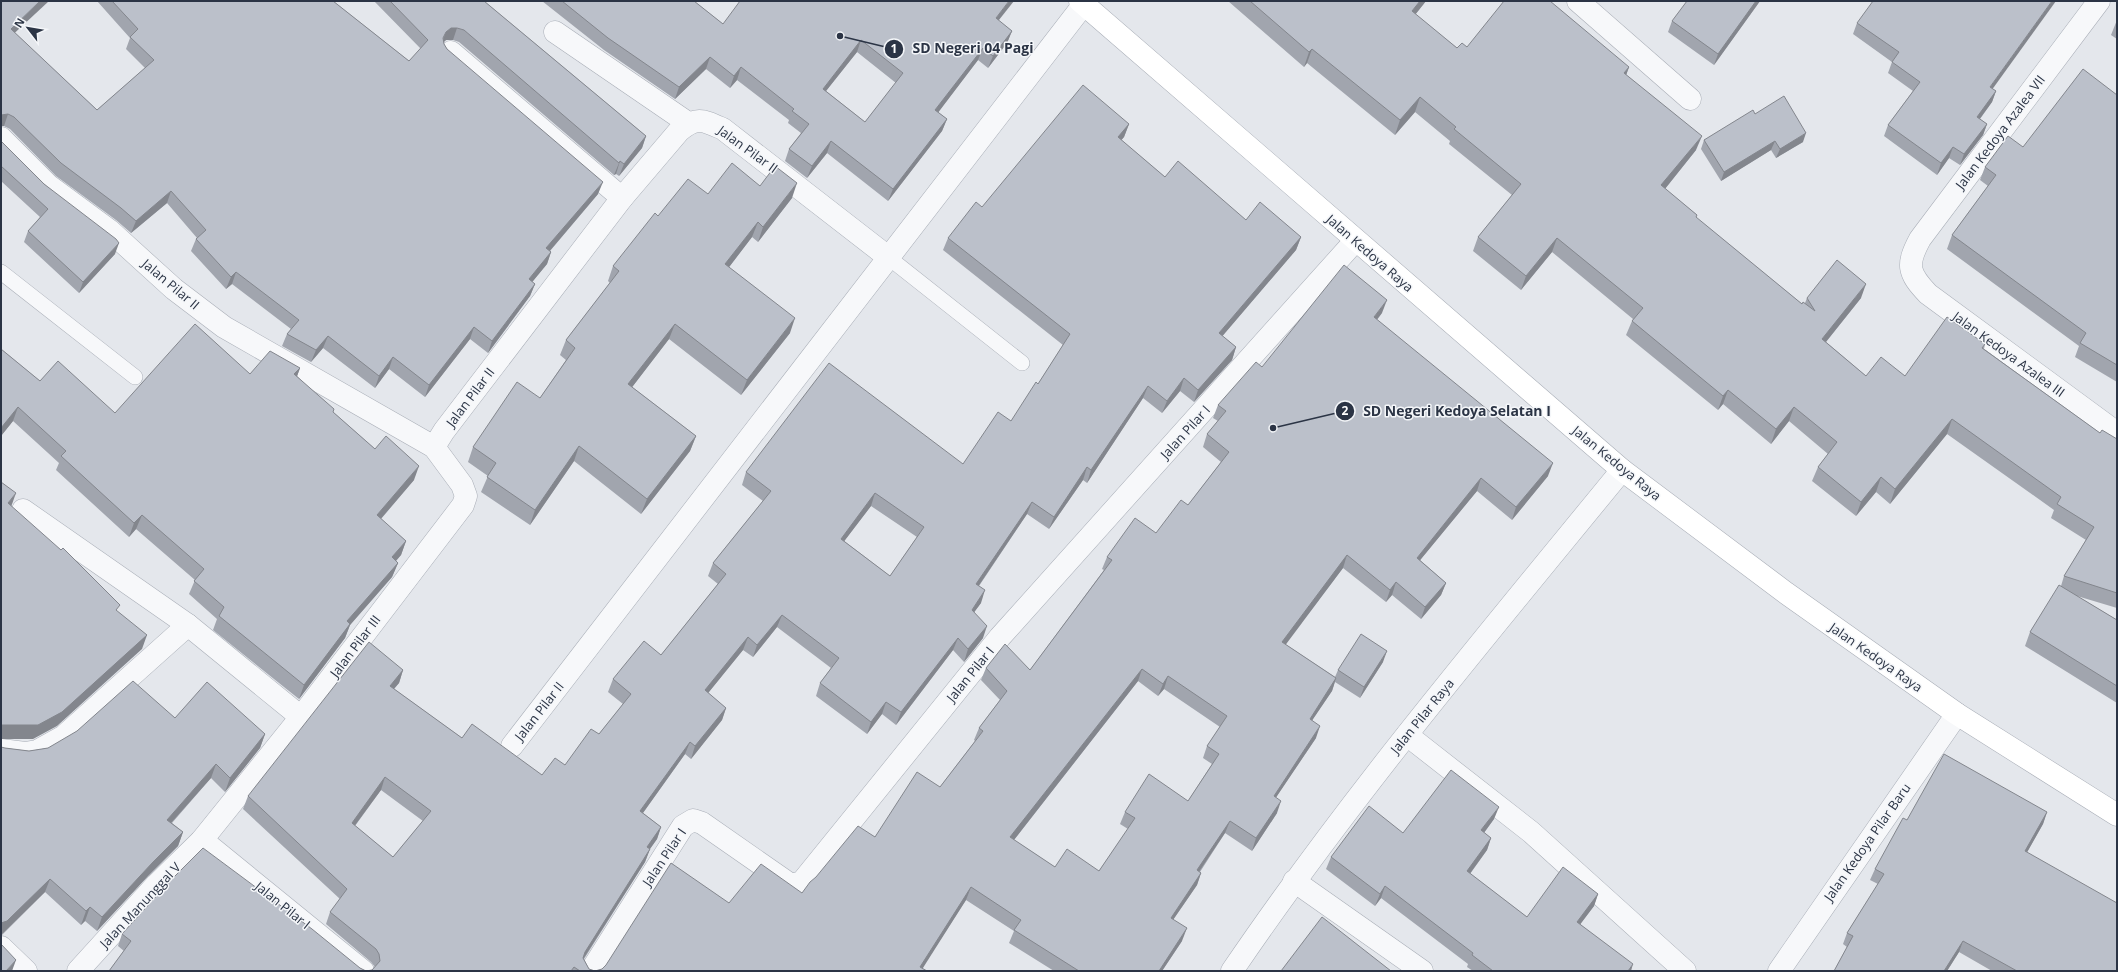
<svg xmlns="http://www.w3.org/2000/svg" width="2118" height="972" viewBox="0 0 2118 972" font-family="'Open Sans',sans-serif">
	<style>
		.lines { fill: none; stroke-linecap: round; stroke-linejoin: round }
		.lane-casing { stroke: #a9aeb7; stroke-width: 16 }
		.street-casing { stroke: #a9aeb7; stroke-width: 23 }
		.secondary-casing { stroke: #a9aeb7; stroke-width: 23 }
		.lane { stroke: #f7f8fa; stroke-width: 15 }
		.street { stroke: #f7f8fa; stroke-width: 22 }
		.secondary { stroke: #fff; stroke-width: 22 }
		.wall { fill: #a1a5ae; fill-rule: evenodd }
		.shaded-wall { fill: #83868d }
		.building { fill: #bbc0ca; stroke: #83868d; fill-rule: evenodd }
		.labels { text-anchor: middle; dominant-baseline: central; stroke-width: 3; stroke-linejoin: round; paint-order: stroke }
		.street-label { font-size: 13px; fill: #2b3445; stroke: #f4f6f9 }
		.leader { fill: none; stroke: #2b3445; stroke-width: 1.5 }
		.callout-dot { fill: #2b3445; stroke: #f4f6f9; stroke-width: 1.5 }
		.mark-label { font-size: 12px; text-anchor: middle; font-weight: bold; fill: #fff }
		.callout-label { font-size: 14px; text-anchor: middle; font-weight: bold; fill: #2b3445; stroke: #f4f6f9; stroke-width: 3; stroke-linejoin: round; paint-order: stroke }
	</style>
	<rect width="100%" height="100%" fill="#e4e7ec"/>
	<g class="lines">
		<g class="lane-casing">
			<g id="lane">
				<polyline points="888,257 1022,363"/>
				<polyline points="1,272 135,377"/>
			</g>
		</g>
		<g class="street-casing">
			<g id="street">
				<polyline points="1578,1 1690,99"/>
				<path d="M2099,1L1920,239C1906,265 1908,273 1928,294L2117,433"/>
				<polyline points="555,32 688,123"/>
				<polyline points="451,52 622,198"/>
				<polyline points="1,138 48,185 109,230 174,289 224,327 434,447 462,485 466,496 463,505 301,717 202,840 157,884 78,971"/>
				<path d="M434,447L444,431L622,198L679,131C697,116 703,120 723,129L888,257"/>
				<polyline points="23,510 188,625 301,717"/>
				<polyline points="1407,735 1531,832 1685,971"/>
				<polyline points="512,746 1084,4"/>
				<polyline points="1,750 25,753 37,751 64,736 188,625"/>
				<polyline points="202,840 363,971"/>
				<polyline points="1294,881 1422,971"/>
				<polyline points="1,947 26,971"/>
				<polyline points="591,971 683,826 693,820 702,823 791,885 802,882 1000,637 1355,241"/>
				<path d="M1232,971C1351,796 1488,634 1622,470"/>
				<polyline points="1779,971 1957,714"/>
			</g>
		</g>
		<g class="secondary-casing">
			<polyline id="secondary" points="1080,1 1622,470 1786,593 1957,714 2117,815"/>
		</g>
		<use href="#lane" class="lane"/>
		<use href="#street" class="street"/>
		<use href="#secondary" class="secondary"/>
	</g>
	<g class="wall">
		<polygon points="1,1 15,33 97,110 145,68 126,49 130,38 97,1 333,1 409,61 421,49 374,1 484,1 646,136 642,148 619,176 616,174 614,175 459,42 453,40 446,40 444,42 444,44 447,49 598,194 550,251 551,252 547,264 532,282 535,284 530,296 488,353 470,339 425,397 389,369 375,388 323,348 311,362 282,346 287,334 291,329 232,284 226,289 191,251 196,239 197,238 167,203 131,233 116,220 56,176 10,129 4,126 1,126"/>
		<path d="M542,1H694L723,24L999,21L1012,31L1007,43L988,68L978,60L938,112L947,119L942,131L888,201L827,153L807,178L785,161L789,149L801,133L788,123L789,120L737,80L730,88L706,69L675,99L604,50ZM857,52L896,83L865,122L826,91Z"/>
		<polygon points="1228,1 1426,1 1415,15 1457,48 1467,47 1629,67 1626,75 1696,150 1665,189 1697,215 1696,218 1802,304 1805,303 1807,298 1861,298 1826,342 1866,376 1905,376 1985,344 1984,349 2100,433 2117,439 2117,608 2077,596 2117,620 2117,703 2025,646 2030,632 2061,586 2064,576 2086,540 2051,518 2054,510 1947,434 1890,504 1876,492 1856,516 1812,481 1818,467 1828,454 1789,421 1771,444 1723,404 1718,410 1626,335 1632,321 1633,319 1552,252 1521,290 1473,251 1478,237 1512,195 1449,144 1450,141 1415,112 1395,135 1307,63 1304,67"/>
		<polygon points="1760,1 1714,65 1668,32 1672,21"/>
		<polygon points="2117,20 2117,39 2111,35"/>
		<polygon points="1857,23 1993,89 1996,91 1992,102 1980,119 1987,124 1983,135 1960,165 1949,158 1937,175 1884,136 1888,125 1913,91 1888,73 1892,62 1853,34"/>
		<polygon points="2117,95 2117,382 2075,357 2079,346 1947,249 1952,235 1988,186 1980,180 1985,167 2023,147"/>
		<polygon points="1755,114 1803,142 1776,158 1771,150 1721,181 1701,149 1704,140"/>
		<path d="M1129,124L1124,137L1121,140L1165,177L1246,220L1301,237L1296,250L1222,336L1236,347L1232,360L1194,402L1180,391L1162,413L1143,398L1087,483L1083,480L1049,529L1027,514L979,586L981,603L974,612L983,638L964,662L953,650L896,725L882,714L867,734L816,696L820,683L831,668L777,627L753,657L743,650L708,693L726,708L722,720L691,759L685,754L643,813L661,827L657,839L650,849L645,862L584,959L589,969L595,971L602,969L729,903L802,893L940,787L975,741L974,740L979,728L1000,700L981,680L986,668L1030,670L1104,570L1102,569L1107,557L1156,533L1188,505L1221,462L1203,447L1207,434L1218,421L1213,418L1218,405L1262,367L1382,313L1377,320L1548,476L1512,520L1477,491L1420,560L1446,583L1441,595L1421,619L1392,595L1386,602L1343,568L1285,644L1335,677L1338,670L1383,662L1360,698L1335,682L1332,691L1312,720L1316,738L1276,797L1277,813L1252,851L1225,833L1200,872L1201,873L1197,885L1173,920L1182,941L1162,971H1054L1009,943L1014,931L966,900L922,968L927,971H109L124,951L118,946L122,934L360,968L366,971L372,970L375,967L371,962L326,924L330,912L340,899L243,809L248,796L403,670L399,683L394,689L462,738L542,775L565,765L599,734L623,704L608,692L613,679L661,655L718,584L708,576L713,563L763,501L742,485L746,472L963,464L1011,421L1038,384L1063,345L943,250L948,238L982,207ZM871,506L917,537L890,576L844,541ZM1138,681L1158,696L1164,689L1220,727L1207,746L1203,758L1212,764L1188,801L1125,812L1120,824L1128,829L1099,871L1055,867L1014,840ZM381,790L423,821L393,857L355,826Z"/>
		<polygon points="1,141 115,254 79,293 24,242 28,231 40,217 1,181"/>
		<polygon points="760,186 792,198 758,242 752,237 729,267 790,333 741,395 669,339 632,387 696,436 690,451 641,514 574,461 530,525 481,492 488,476 468,462 473,447 540,398 566,360 560,355 566,340 610,283 608,281 613,266 658,216 708,194"/>
		<polygon points="1,349 40,381 115,413 250,374 300,368 297,376 333,412 375,449 414,480 381,519 406,541 401,555 396,561 398,563 392,577 350,625 345,638 299,699 213,630 217,619 189,594 195,580 136,529 129,537 56,470 59,463 13,421 1,436"/>
		<polygon points="175,718 265,734 260,748 225,792 211,778 172,823 183,832 178,846 148,876 97,931 85,921 81,925 45,892 2,935 5,748 29,751 48,748"/>
		<polygon points="2047,812 2043,824 2027,852 2117,971 1992,971 1959,952 1947,971 1834,971 1847,947 1843,944 1847,933 1878,884 1870,880 1875,869 1907,820"/>
		<polygon points="1494,819 1484,833 1491,838 1487,850 1470,874 1527,917 1598,894 1594,906 1580,924 1631,971 1473,971 1467,967 1468,964 1381,898 1375,906 1326,869 1331,857 1403,833"/>
	</g>
	<g class="shaded-wall">
		<polygon points="40,1 49,1 6,41 11,29"/>
		<polygon points="1009,1 1014,1 991,30 996,18"/>
		<polygon points="1420,1 1426,1 1406,26 1412,11"/>
		<polygon points="1756,1 1760,1 1714,65 1718,54"/>
		<polygon points="2052,1 2056,1 1986,98 1990,87"/>
		<polygon points="451,28 457,28 453,40 446,40 441,44 439,50 446,32"/>
		<polygon points="1012,31 1007,43 988,68 993,56"/>
		<polygon points="861,40 857,52 818,101 823,89"/>
		<polygon points="983,48 978,60 931,122 935,110"/>
		<polygon points="1312,49 1307,63 1304,67 1309,52"/>
		<polygon points="710,57 706,69 675,99 679,87"/>
		<polygon points="741,67 737,80 730,88 734,76"/>
		<polygon points="1629,67 1624,81 1624,73"/>
		<polygon points="1996,91 1992,102 1973,128 1977,117"/>
		<polygon points="1420,97 1415,112 1395,135 1400,120"/>
		<polygon points="8,114 4,126 1,126 1,115"/>
		<polygon points="947,119 942,131 888,201 893,189"/>
		<polygon points="1129,124 1124,137 1113,150 1118,137"/>
		<polygon points="1987,124 1983,135 1960,165 1964,154"/>
		<polygon points="1806,133 1803,142 1776,158 1780,149"/>
		<polygon points="646,136 642,148 619,176 624,164"/>
		<polygon points="1702,136 1696,150 1656,200 1661,185"/>
		<polygon points="831,141 827,153 807,178 812,166"/>
		<polygon points="1775,141 1771,150 1721,181 1724,172"/>
		<polygon points="1953,147 1949,158 1937,175 1941,163"/>
		<polygon points="620,161 616,174 614,175 619,163"/>
		<polygon points="603,182 598,194 542,260 546,248"/>
		<polygon points="797,183 792,198 758,242 763,227"/>
		<polygon points="171,191 167,203 131,233 136,221"/>
		<polygon points="758,222 752,237 720,279 725,264"/>
		<polygon points="1301,237 1296,250 1214,346 1219,333"/>
		<polygon points="1557,238 1552,252 1521,290 1526,276"/>
		<polygon points="119,243 115,254 79,293 83,282"/>
		<polygon points="551,252 547,264 524,292 529,279"/>
		<polygon points="236,272 232,284 226,289 231,277"/>
		<polygon points="535,284 530,296 488,353 492,341"/>
		<polygon points="1866,284 1861,298 1817,353 1822,339"/>
		<polygon points="1387,300 1382,313 1369,329 1374,317"/>
		<polygon points="795,318 790,333 741,395 747,380"/>
		<polygon points="675,324 669,339 623,399 628,384"/>
		<polygon points="474,327 470,339 425,397 429,385"/>
		<polygon points="328,336 323,348 311,362 316,350"/>
		<polygon points="1236,347 1232,360 1194,402 1198,390"/>
		<polygon points="393,357 389,369 375,388 379,376"/>
		<polygon points="300,368 295,382 294,374"/>
		<polygon points="1184,378 1180,391 1162,413 1167,401"/>
		<polygon points="1148,386 1143,398 1087,483 1091,470"/>
		<polygon points="1728,390 1723,404 1718,410 1723,396"/>
		<polygon points="18,407 13,421 1,436 1,428"/>
		<polygon points="1794,407 1789,421 1771,444 1776,429"/>
		<polygon points="1952,419 1947,434 1890,504 1895,489"/>
		<polygon points="696,436 690,451 641,514 647,499"/>
		<polygon points="579,446 574,461 530,525 535,510"/>
		<polygon points="1553,463 1548,476 1512,520 1516,507"/>
		<polygon points="419,466 414,480 372,529 377,515"/>
		<polygon points="1087,467 1083,480 1049,529 1054,517"/>
		<polygon points="1881,477 1876,492 1856,516 1861,502"/>
		<polygon points="1481,478 1477,491 1412,570 1417,558"/>
		<polygon points="16,493 11,507 8,503"/>
		<polygon points="875,493 871,506 836,552 841,539"/>
		<polygon points="1032,502 1027,514 971,597 976,584"/>
		<polygon points="142,515 136,529 129,537 134,523"/>
		<polygon points="406,541 401,555 387,571 392,557"/>
		<polygon points="1347,555 1343,568 1278,655 1282,642"/>
		<polygon points="398,563 392,577 350,625 345,638 299,699 304,685 347,621"/>
		<polygon points="1396,582 1392,595 1386,602 1390,590"/>
		<polygon points="1446,583 1441,595 1421,619 1425,607"/>
		<polygon points="985,590 981,603 967,622 972,610"/>
		<polygon points="782,615 777,627 753,657 757,645"/>
		<polygon points="987,626 983,638 964,662 968,649"/>
		<polygon points="147,635 142,649 57,726 33,739 1,739 1,725"/>
		<polygon points="748,637 743,650 700,703 705,690"/>
		<polygon points="958,638 953,650 896,725 901,712"/>
		<polygon points="1387,651 1383,662 1360,698 1364,687"/>
		<polygon points="1142,669 1138,681 1006,850 1010,837"/>
		<polygon points="403,670 399,683 385,699 390,686"/>
		<polygon points="1168,676 1164,689 1158,696 1163,684"/>
		<polygon points="1336,678 1332,691 1305,731 1310,719"/>
		<polygon points="886,702 882,714 867,734 871,722"/>
		<polygon points="726,708 722,720 691,759 695,746"/>
		<polygon points="1320,726 1316,738 1269,808 1274,796"/>
		<polygon points="265,734 260,748 225,792 230,778"/>
		<polygon points="690,742 685,754 635,824 640,811"/>
		<polygon points="216,764 211,778 162,833 167,820"/>
		<polygon points="385,777 381,790 347,836 352,823"/>
		<polygon points="1281,801 1277,813 1252,851 1256,838"/>
		<polygon points="1499,807 1494,819 1477,842 1481,830"/>
		<polygon points="2047,812 2043,824 2021,863 2025,851"/>
		<polygon points="1230,821 1225,833 1192,882 1197,870"/>
		<polygon points="661,827 657,839 642,860 647,847"/>
		<polygon points="183,832 178,846 148,876 97,931 102,917 153,862"/>
		<polygon points="1491,838 1487,850 1463,883 1467,871"/>
		<polygon points="650,849 645,862 580,964 585,952"/>
		<polygon points="1201,873 1197,885 1166,930 1171,918"/>
		<polygon points="50,879 45,892 1,935 1,923"/>
		<polygon points="1385,886 1381,898 1375,906 1380,894"/>
		<polygon points="971,887 966,900 921,971 920,967"/>
		<polygon points="1598,894 1594,906 1573,934 1577,922"/>
		<polygon points="90,907 85,921 81,925 86,911"/>
		<polygon points="1187,928 1182,941 1162,971 1159,971"/>
		<polygon points="1963,941 1959,952 1947,971 1944,971"/>
		<polygon points="16,960 12,971 6,971"/>
		<polygon points="1633,964 1631,971 1628,971"/>
	</g>
	<g class="building">
		<polygon points="1,1 40,1 11,29 97,110 154,60 130,37 138,29 112,1 333,1 409,61 428,40 390,1 484,1 646,136 624,164 620,161 619,163 464,30 457,28 451,28 446,32 443,38 444,44 447,49 603,182 546,248 551,252 529,279 535,284 492,341 474,327 429,385 393,357 379,376 328,336 316,350 287,334 299,320 236,272 231,277 196,239 206,230 171,191 136,221 121,208 61,163 14,117 8,114 1,115"/>
		<path d="M562,1H694L723,24L740,1H1009L996,18L1012,31L993,56L983,48L935,110L947,119L893,189L831,141L812,166L789,149L809,124L792,111L794,109L741,67L734,76L710,57L679,87L608,38ZM861,40L903,73L865,122L823,89Z"/>
		<polygon points="1250,1 1420,1 1412,11 1457,48 1462,43 1467,47 1504,1 1550,1 1629,67 1624,73 1702,136 1661,185 1697,215 1696,217 1802,304 1803,302 1815,311 1807,298 1837,260 1866,284 1822,339 1866,376 1881,357 1905,376 1947,317 1985,344 1982,348 2100,433 2102,430 2117,439 2117,593 2064,576 2094,527 2057,504 2061,497 1952,419 1895,489 1881,477 1861,502 1818,467 1837,442 1794,407 1776,429 1728,390 1723,396 1632,321 1643,308 1557,238 1526,276 1478,237 1521,184 1454,129 1456,127 1420,97 1400,120 1312,49 1309,52"/>
		<polygon points="1687,1 1756,1 1718,54 1672,21"/>
		<polygon points="1873,1 2052,1 1990,87 1996,91 1977,117 1987,124 1964,154 1953,147 1941,163 1888,125 1920,82 1892,62 1899,52 1857,23"/>
		<polygon points="2083,69 2117,95 2117,365 2080,343 2086,333 1952,235 1996,175 1985,167 2008,136 2023,147"/>
		<path d="M1083,85L1129,124L1118,137L1165,177L1178,161L1246,220L1260,202L1301,237L1219,333L1236,347L1198,390L1184,378L1167,401L1148,386L1091,470L1087,467L1054,517L1032,502L976,584L985,590L972,610L987,626L968,649L958,638L901,712L886,702L871,722L820,683L839,658L782,615L757,645L748,637L705,690L726,708L695,746L690,742L640,811L661,827L647,847L650,849L585,952L583,958L589,969L595,971L602,969L606,965L671,863L729,903L761,864L802,893L810,882L816,877L858,826L875,837L917,772L940,787L983,731L979,728L1007,691L986,668L1005,644L1030,670L1112,560L1107,557L1135,518L1156,533L1181,500L1188,505L1229,452L1207,434L1226,411L1218,405L1256,362L1262,367L1344,265L1387,300L1374,317L1553,463L1516,507L1481,478L1417,558L1446,583L1425,607L1396,582L1390,590L1347,555L1282,642L1336,678L1310,719L1320,726L1274,796L1281,801L1256,838L1230,821L1197,870L1201,873L1171,918L1187,928L1159,971H1079L1014,930L1021,920L971,887L920,967L927,971H580L574,967L571,971H109L131,941L122,934L171,880L203,848L312,929L360,968L366,971L372,970L380,961L379,954L376,949L330,912L347,889L248,796L369,642L403,670L390,686L462,738L472,724L542,775L555,758L565,765L591,729L599,734L631,694L613,679L644,641L661,655L726,574L713,563L771,491L746,472L829,363L963,464L998,412L1011,421L1036,382L1038,384L1070,334L948,238L976,202L982,207ZM875,493L924,527L890,576L841,539ZM1142,669L1163,684L1168,676L1227,716L1207,746L1219,754L1188,801L1149,774L1125,812L1135,818L1099,871L1067,849L1055,867L1010,837ZM385,777L431,811L393,857L352,823Z"/>
		<polygon points="1784,96 1806,133 1780,149 1775,141 1724,172 1704,140 1753,110 1755,114"/>
		<polygon points="1,141 44,184 116,239 119,243 83,282 28,231 48,209 1,166"/>
		<polygon points="732,163 760,186 775,166 797,183 763,227 758,222 725,264 795,318 747,380 675,324 628,384 696,436 647,499 579,446 535,510 487,477 496,463 473,447 517,382 540,398 575,348 566,340 619,271 613,266 655,213 658,216 688,179 708,194"/>
		<polygon points="195,324 250,374 270,351 300,368 294,374 334,409 333,412 375,449 386,436 419,466 377,515 406,541 392,557 398,563 347,621 350,624 304,685 219,616 224,607 194,581 204,569 142,515 134,523 61,456 66,451 18,407 1,428 1,349 40,381 58,361 115,413"/>
		<polygon points="1,482 16,493 8,503 61,550 63,548 120,605 116,610 147,635 62,712 38,725 1,725"/>
		<polygon points="2059,585 2117,620 2117,686 2030,632"/>
		<polygon points="1361,634 1387,651 1364,687 1338,670"/>
		<polygon points="133,681 175,718 207,682 265,734 230,778 216,764 167,820 183,832 153,862 102,917 90,907 86,911 50,879 7,921 1,923 1,747 5,748 29,751 48,748 77,731"/>
		<polygon points="1944,754 2047,812 2025,851 2117,903 2117,971 2017,971 1963,941 1944,971 1834,971 1853,936 1847,933 1884,874 1875,869 1903,818 1907,820"/>
		<polygon points="1451,770 1499,807 1481,830 1491,838 1467,871 1527,917 1563,867 1598,894 1577,922 1633,964 1628,971 1493,971 1472,955 1473,953 1385,886 1380,894 1331,857 1369,806 1403,833"/>
		<polygon points="1322,917 1391,971 1281,971"/>
		<polygon points="1,944 16,960 6,971 1,971"/>
	</g>
	<g class="labels">
		<g class="street-label">
			<text transform="translate(2000 132) rotate(-53)">Jalan Kedoya Azalea VII</text>
			<text transform="translate(748 149) rotate(36)">Jalan Pilar II</text>
			<text transform="translate(1370 253) rotate(41)">Jalan Kedoya Raya</text>
			<text transform="translate(171 284) rotate(40)">Jalan Pilar II</text>
			<text transform="translate(2009 354) rotate(36)">Jalan Kedoya Azalea III</text>
			<text transform="translate(470 397) rotate(-53)">Jalan Pilar II</text>
			<text transform="translate(1185 432) rotate(-48)">Jalan Pilar I</text>
			<text transform="translate(1617 463) rotate(39)">Jalan Kedoya Raya</text>
			<text transform="translate(355 646) rotate(-53)">Jalan Pilar III</text>
			<text transform="translate(1876 657) rotate(35)">Jalan Kedoya Raya</text>
			<text transform="translate(970 674) rotate(-51)">Jalan Pilar I</text>
			<text transform="translate(539 711) rotate(-52)">Jalan Pilar II</text>
			<text transform="translate(1422 716) rotate(-51)">Jalan Pilar Raya</text>
			<text transform="translate(1867 842) rotate(-55)">Jalan Kedoya Pilar Baru</text>
			<text transform="translate(664 857) rotate(-56)">Jalan Pilar I</text>
			<text transform="translate(140 905) rotate(-47)">Jalan Manunggal V</text>
			<text transform="translate(283 905) rotate(39)">Jalan Pilar I</text>
		</g>
	</g>
	<path class="leader" d="M840 36L894 49M1273 428L1345 411"/>
	<g class="callout-dot">
		<circle cx="840" cy="36" r="4"/>
		<circle cx="1273" cy="428" r="4"/>
		<circle cx="894" cy="49" r="10"/>
		<circle cx="1345" cy="411" r="10"/>
	</g>
	<g class="mark-label">
		<text x="894" y="53">1</text>
		<text x="1345" y="415">2</text>
	</g>
	<g class="callout-label">
		<text x="973" y="53">SD Negeri 04 Pagi</text>
		<text x="1457" y="416">SD Negeri Kedoya Selatan I</text>
	</g>
	<rect width="2118" height="972" fill="none" stroke="#2b3445" stroke-width="4"/>
	<g transform="translate(28 28) rotate(301)" stroke="#f4f6f9" stroke-width="3" paint-order="stroke">
	<path d="M0-3L7 15L0 10L-7 15Z" fill="#2b3445"/>
	<text y="-6" font-size="11" font-weight="bold" text-anchor="middle" fill="#2b3445">N</text>
	</g>
</svg>
